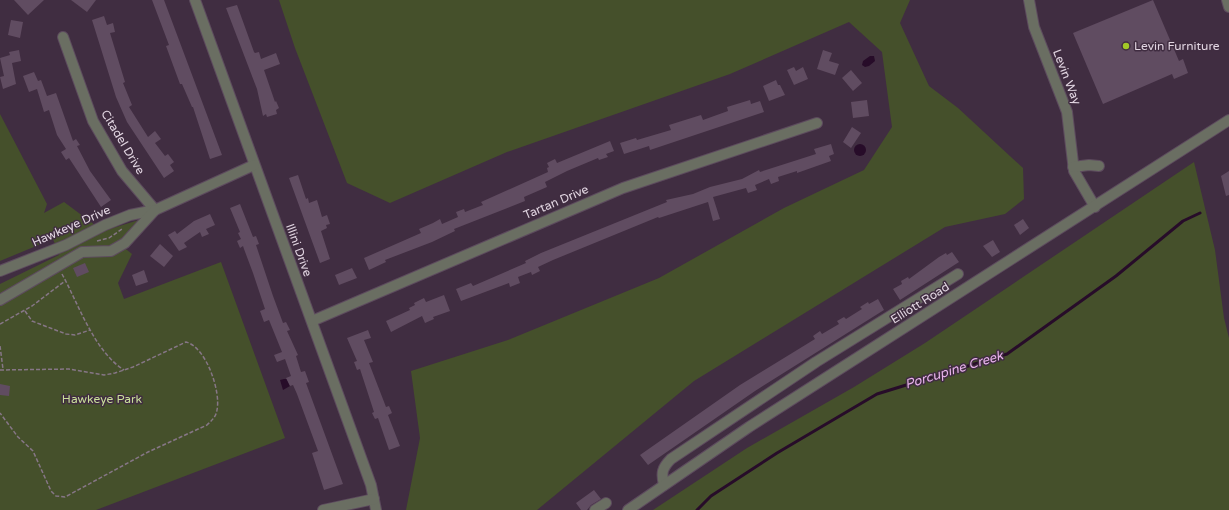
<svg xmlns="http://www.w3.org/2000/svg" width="1229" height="510" viewBox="0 0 1229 510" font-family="'Varela Round',sans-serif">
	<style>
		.green { fill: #45502b }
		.water { fill: #270c29 }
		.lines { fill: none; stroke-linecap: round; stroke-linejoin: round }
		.stream { stroke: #270c29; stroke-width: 3 }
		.building { fill: #604c61 }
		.minor-casing { stroke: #5d4b5e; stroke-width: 12 }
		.path { stroke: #867686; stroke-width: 1.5; stroke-dasharray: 4 2; stroke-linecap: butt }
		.minor { stroke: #6a6e62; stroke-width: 10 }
		.poi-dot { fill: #a3c926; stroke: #402d41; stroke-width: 1.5 }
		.labels { text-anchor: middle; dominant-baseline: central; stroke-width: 3; stroke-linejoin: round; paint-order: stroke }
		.poi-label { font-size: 12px; fill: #e2d6e2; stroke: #402d41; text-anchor: start }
		.street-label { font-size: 12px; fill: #e2d6e2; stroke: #402d41 }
		.park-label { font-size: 12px; fill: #c9df99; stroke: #402d41 }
		.water-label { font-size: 13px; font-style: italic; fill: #e8b3eb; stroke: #402d41 }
	</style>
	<rect width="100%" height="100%" fill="#402d41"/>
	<g class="green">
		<polygon points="279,0 910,0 900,23 929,86 958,108 1023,168 1024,199 1005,214 945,227 694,381 537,510 406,510 420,438 411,371 508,340 659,278 784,208 864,170 892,127 882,52 849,22 730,74 507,152 390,203 347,183 295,48"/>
		<polygon points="0,114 47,204 44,213 64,202 103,231 139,220 122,246 132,254 118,283 124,299 221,262 285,438 96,510 0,510 0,284 59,255 53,239 0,261"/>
		<polygon points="1194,162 1215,250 1224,318 1229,338 1229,510 653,510 747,448 854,387 925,343"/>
	</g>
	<g class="water">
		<polygon points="870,56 874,56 875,61 869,66 865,67 862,65 863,61"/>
		<circle cx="860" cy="150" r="6"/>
		<polygon points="284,379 287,379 290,386 283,390 280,380"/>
	</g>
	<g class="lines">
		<polyline class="stream" points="697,510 711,496 777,453 877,394 1007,354 1116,276 1183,221 1200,213"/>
	</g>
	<g class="building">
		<polygon points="14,0 44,0 28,15"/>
		<polygon points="71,0 96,0 87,12"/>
		<polygon points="152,0 164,0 222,155 210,159 193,107 192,107 182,84 180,84 166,46 169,45"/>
		<polygon points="1153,0 1179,61 1183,59 1188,73 1174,79 1172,74 1103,104 1073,33"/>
		<polygon points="237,5 254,52 255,53 259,52 261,59 276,53 280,64 264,70 275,102 276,101 279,108 276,110 277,114 267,117 266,114 263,116 257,89 226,8"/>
		<polygon points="104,16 107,25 113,23 115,32 110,33 125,82 123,83 132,105 129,107 148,137 155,131 161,139 155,143 165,156 168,154 174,162 170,165 174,171 164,178 127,122 116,97 92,20"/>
		<polygon points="11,20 23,22 20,38 8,35"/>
		<polygon points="19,50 21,61 12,63 16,84 3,89 0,77 4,76 0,58 10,55 9,52"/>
		<polygon points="823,50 832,53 829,61 839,64 835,75 817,69"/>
		<polygon points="794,67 796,71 803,67 808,79 794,85 787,70"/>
		<polygon points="851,70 862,83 853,91 842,78"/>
		<polygon points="34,72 38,81 41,80 47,96 56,93 73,141 76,139 80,145 77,146 90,171 111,200 101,207 69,158 66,160 61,152 66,149 57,135 49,110 44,112 37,89 29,92 23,76"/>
		<polygon points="776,80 778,85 780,85 785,95 769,101 763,86"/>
		<polygon points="750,100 751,104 760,101 764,112 650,150 649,146 624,154 620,143 636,138 637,140 671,130 669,125 701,115 703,120 728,111 727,107"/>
		<polygon points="867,100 869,116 853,118 851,102"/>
		<polygon points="852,127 861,133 851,148 843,142"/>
		<polygon points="610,141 614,151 606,154 608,157 599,160 598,158 567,171 545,182 547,187 524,197 525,201 454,229 455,231 432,242 385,260 386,262 369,270 364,258 421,233 419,229 433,223 440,219 442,224 458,217 456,212 464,209 465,212 483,205 481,202 548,172 547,168 549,167 547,163 555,159 557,163"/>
		<polygon points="831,144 834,154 829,156 831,161 797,173 797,171 778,177 779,181 771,184 769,179 755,185 757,190 748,193 746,188 713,197 720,219 713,221 708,202 659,218 658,217 553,260 538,267 540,271 532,275 531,272 518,277 520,283 510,287 509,283 461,301 456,289 471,283 473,286 526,263 525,261 541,253 667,202 666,200 693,194 710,187 742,179 759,170 760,172 816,154 814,149"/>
		<polygon points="1229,171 1229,195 1226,196 1221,176"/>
		<polygon points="298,175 306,199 308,198 309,203 317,200 322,217 327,215 330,224 326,225 327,228 321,231 330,259 320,263 289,178"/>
		<polygon points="240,204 253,237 256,236 259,244 256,245 273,296 283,323 286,322 290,330 287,331 298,355 296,356 301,372 305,371 309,382 306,383 343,484 324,490 312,453 318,451 297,394 293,385 290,386 286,378 291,376 285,359 277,362 274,355 282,352 269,320 264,322 260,311 265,309 253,273 244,249 243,246 240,248 237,241 241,239 238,233 240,232 230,208"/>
		<polygon points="210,214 215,225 206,229 209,234 202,237 200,232 184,243 187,247 179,251 168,235 175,231 177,234 194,221"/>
		<polygon points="1023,219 1029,228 1020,235 1014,225"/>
		<polygon points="993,240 1000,252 992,257 983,246"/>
		<polygon points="160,244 173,256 164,267 150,256"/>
		<polygon points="952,252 959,262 900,300 893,289 902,284 901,281 908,277 909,279 939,257 946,253 947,255"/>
		<polygon points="85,263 89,272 77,277 73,268"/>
		<polygon points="352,268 357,278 339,285 335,275"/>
		<polygon points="144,270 148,282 136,286 132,275"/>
		<polygon points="444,295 450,311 433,317 434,319 425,323 422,316 391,332 386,321 410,310 409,308 415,305 414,303 424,298 426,302"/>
		<polygon points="878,299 884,310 755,391 648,465 640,455 740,385 815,339 813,336 820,331 822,334 839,324 837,321 844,317 846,319 862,309 860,307 868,302 869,304"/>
		<polygon points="368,330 371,338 364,340 373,362 369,363 386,407 389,406 392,413 388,415 400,446 389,450 378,418 375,419 372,413 374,412 360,369 357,370 354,362 357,361 347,338"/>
		<polygon points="0,384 10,386 9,396 0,395"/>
		<polygon points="594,490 601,499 591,505 587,510 581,510 576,503"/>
	</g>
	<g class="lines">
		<g class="minor-casing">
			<g id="minor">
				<polyline points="195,0 371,485 376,510"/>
				<polyline points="1029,0 1034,27 1067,112 1074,171 1095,207"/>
				<polyline points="1227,0 1229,7"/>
				<polyline points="63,37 93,121 122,171 155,210"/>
				<polyline points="1073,167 1089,165 1099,166"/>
				<polyline points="0,271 66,245 105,225 130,215 155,210 254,165"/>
				<polyline points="0,300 82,252 111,251 125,243 155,210"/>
				<polyline points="312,321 623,188 817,123"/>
				<path d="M664,485C661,473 662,468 671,459L816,362L958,274"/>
				<polyline points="323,510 374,499"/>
				<polyline points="595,510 606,503"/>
				<polyline points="628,510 749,427 1229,120"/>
			</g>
		</g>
		<g class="path">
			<polyline points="97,241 109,238 122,229"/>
			<path d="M62,274C79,305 94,351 124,370"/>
			<polyline points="25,311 32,321 37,323 66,334 75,335 90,330"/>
			<polyline points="0,324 32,306 65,281"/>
			<polyline points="0,346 3,369"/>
			<path d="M0,370L69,369L104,375L115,373L133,367L186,342C206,347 221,391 217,410C216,417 212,420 207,425L148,452L65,497L56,496L51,491L33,451L18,437L0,413"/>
		</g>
		<use href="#minor" class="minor"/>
	</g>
	<circle class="poi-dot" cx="1126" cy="46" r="4"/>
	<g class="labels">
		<g class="poi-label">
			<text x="1134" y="46">Levin Furniture</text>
		</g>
		<g class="street-label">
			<text transform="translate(1067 77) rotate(69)">Levin Way</text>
			<text transform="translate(123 142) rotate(59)">Citadel Drive</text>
			<text transform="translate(556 202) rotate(-23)">Tartan Drive</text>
			<text transform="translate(71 226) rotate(-24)">Hawkeye Drive</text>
			<text transform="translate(299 250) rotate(70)">Illini Drive</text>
			<text transform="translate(920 303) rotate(-32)">Elliott Road</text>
		</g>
		<g class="park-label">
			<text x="102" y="399">Hawkeye Park</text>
		</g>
		<g class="water-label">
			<text transform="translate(954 370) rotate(-17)">Porcupine Creek</text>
		</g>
	</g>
</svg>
